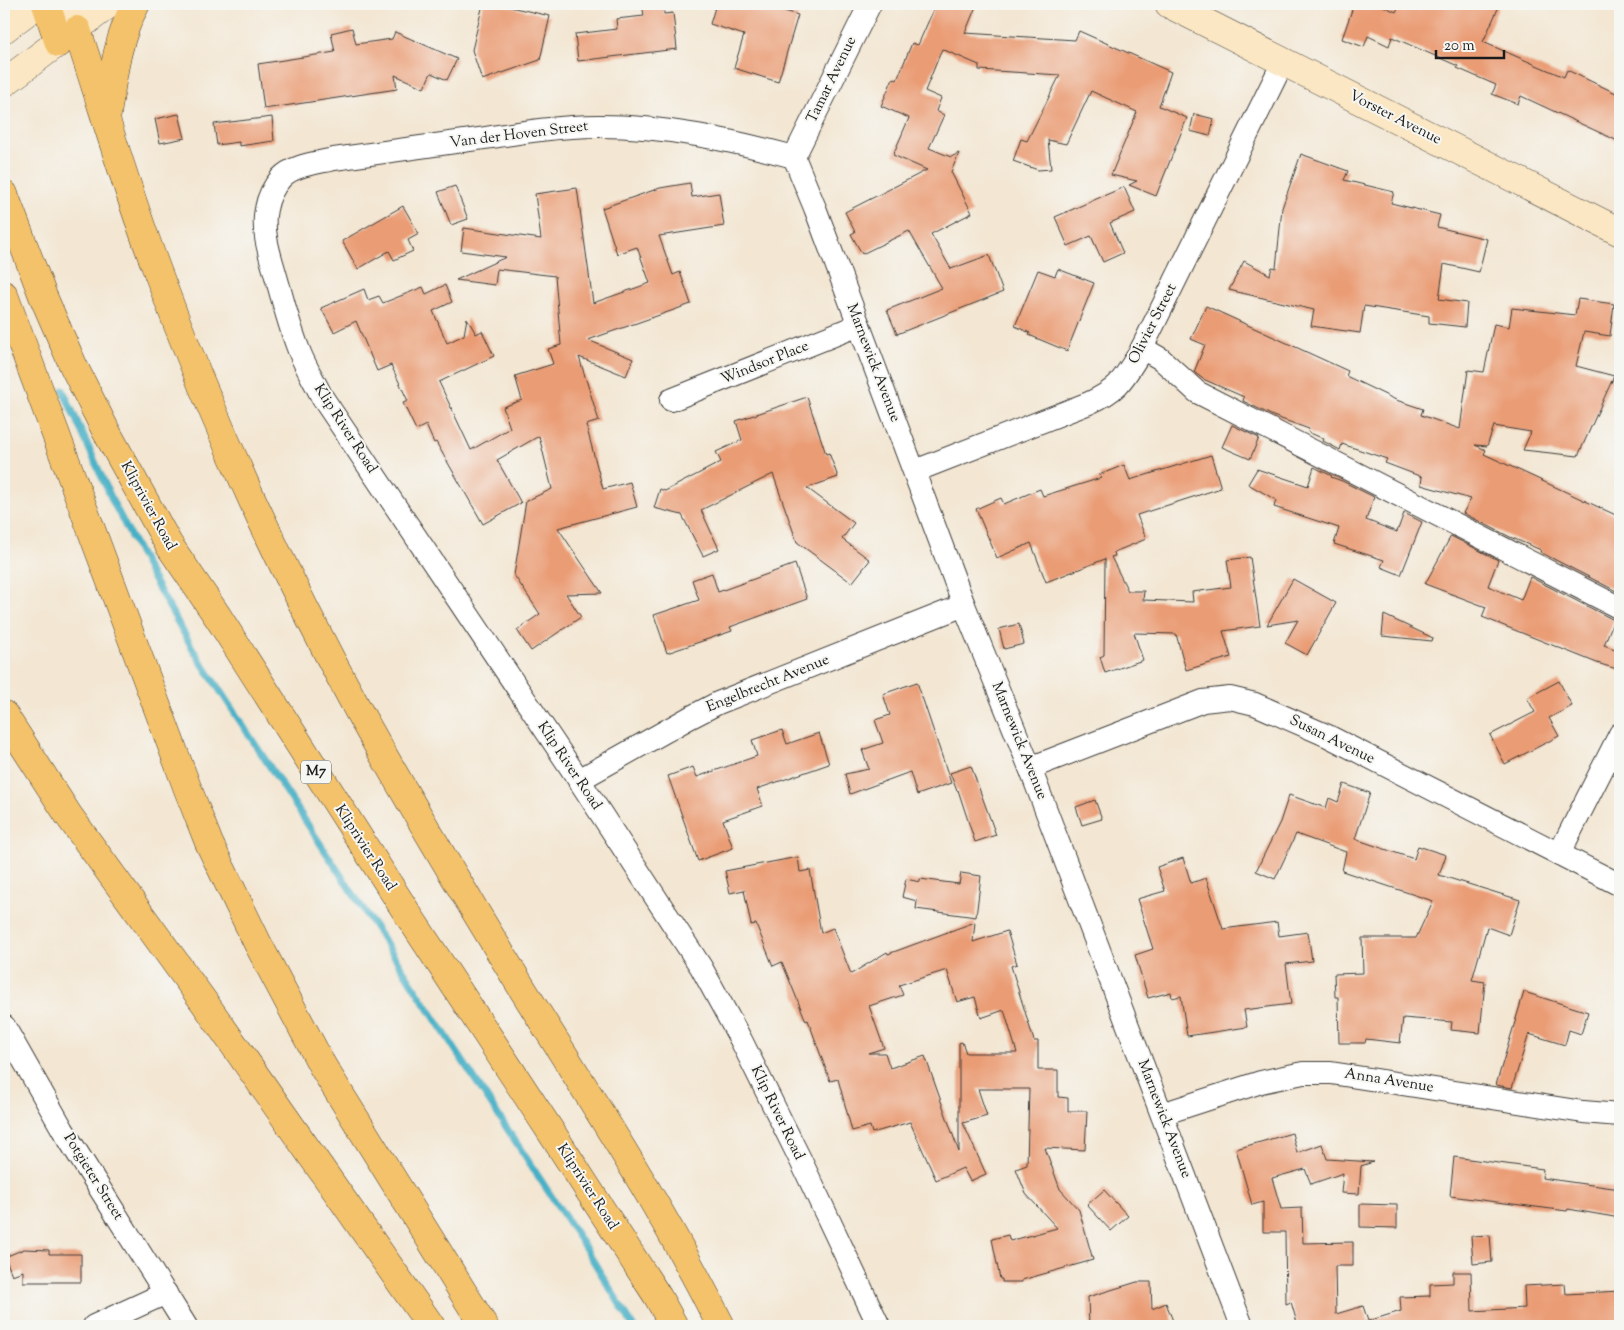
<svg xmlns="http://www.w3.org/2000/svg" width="1624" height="1330" viewBox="0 0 1624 1330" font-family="'Sorts Mill Goudy',serif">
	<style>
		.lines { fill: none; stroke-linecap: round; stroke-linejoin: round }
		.stream { stroke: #47b0c6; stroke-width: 7 }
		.building { fill: #ea9c75; fill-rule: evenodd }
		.minor-casing { stroke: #3c3a37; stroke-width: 24 }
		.secondary-casing { stroke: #3c3a37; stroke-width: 29 }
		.primary-casing { stroke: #3c3a37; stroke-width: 29 }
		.minor { stroke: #fff; stroke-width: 22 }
		.secondary { stroke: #fbe7c3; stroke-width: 28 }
		.primary { stroke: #f4c26a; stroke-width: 28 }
		.labels { text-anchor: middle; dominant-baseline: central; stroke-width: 4; stroke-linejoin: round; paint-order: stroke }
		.shield { fill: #f6f6f2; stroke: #5d5d5c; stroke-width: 1 }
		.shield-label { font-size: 14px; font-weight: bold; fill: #1c1c1c }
		.street-label { font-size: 15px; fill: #1c1c1c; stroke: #f6f6f2 }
	</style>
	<rect width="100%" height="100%" fill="#f6f6f2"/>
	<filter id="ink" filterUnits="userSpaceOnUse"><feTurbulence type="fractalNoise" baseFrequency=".02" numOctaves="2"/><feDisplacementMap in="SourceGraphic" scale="10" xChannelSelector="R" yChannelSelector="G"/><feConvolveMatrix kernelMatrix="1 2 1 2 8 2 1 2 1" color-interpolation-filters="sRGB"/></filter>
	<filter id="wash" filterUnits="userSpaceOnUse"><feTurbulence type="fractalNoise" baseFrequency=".0096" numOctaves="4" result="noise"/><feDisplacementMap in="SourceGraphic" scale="20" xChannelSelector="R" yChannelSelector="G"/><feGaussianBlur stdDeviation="1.12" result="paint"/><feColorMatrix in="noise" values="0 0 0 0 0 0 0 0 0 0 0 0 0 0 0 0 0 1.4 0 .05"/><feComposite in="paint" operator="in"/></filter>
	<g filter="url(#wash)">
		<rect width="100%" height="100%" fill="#f3e6d2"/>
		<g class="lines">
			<polyline class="stream" points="63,390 113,502 148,570 194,651 586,1249 633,1326"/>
		</g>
		<g id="blocks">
			<g class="building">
				<polygon points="483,4 497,4 550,16 540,60 482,80 472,50"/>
				<polygon points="642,4 663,4 664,14 673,13 677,49 578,61 575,34 617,29 616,19 644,16"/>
				<polygon points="716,4 761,4 798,15 778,82 734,68 744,35 710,24"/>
				<polygon points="936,4 977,4 965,33 1075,40 1079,31 1171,72 1159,106 1187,118 1156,196 1129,185 1137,181 1111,175 1137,112 1091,91 1066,144 1048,140 1051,169 1038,170 1013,161 1021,139 1027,141 1060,75 979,70 979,65 942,49 925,91 941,98 936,111 944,115 929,148 951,157 959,153 951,172 972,213 931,234 951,269 989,255 1003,292 897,334 887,310 942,288 909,231 862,254 851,234 855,232 845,212 927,170 893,155 909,118 881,106 893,78 897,80 912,43 918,45"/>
				<polygon points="1354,4 1379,4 1396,12 1400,4 1500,4 1483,42 1564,77 1567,70 1620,95 1620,142 1521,96 1518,104 1492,94 1496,85 1457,68 1458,66 1392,37 1389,46 1368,36 1364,47 1342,39"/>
				<polygon points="352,28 356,44 392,39 395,32 457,59 447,80 431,73 424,88 395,75 397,89 264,109 258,64 335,52 331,33"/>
				<polygon points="179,114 185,138 160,143 155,119"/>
				<polygon points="1194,114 1214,119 1210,136 1190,131"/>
				<polygon points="272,117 274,141 239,146 239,142 217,145 214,124"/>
				<polygon points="1301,154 1348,171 1344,180 1394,192 1391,203 1440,215 1437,227 1487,239 1479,272 1444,264 1439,299 1467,303 1465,327 1429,323 1429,316 1364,306 1360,333 1311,326 1314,310 1229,290 1244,261 1270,275 1272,267 1276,268 1282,208"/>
				<polygon points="690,183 692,197 719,193 724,226 659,236 673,275 680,272 691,304 588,340 633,359 626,376 579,357 599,421 586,425 603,489 630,482 637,507 558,528 602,593 566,594 581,617 531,651 517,630 540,614 514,575 526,501 552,489 539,436 497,460 521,503 483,524 436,442 434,443 426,425 416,430 403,403 408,401 391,365 377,371 356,321 334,332 321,308 364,289 368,300 379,296 383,303 423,287 426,294 445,285 452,302 433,311 447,343 464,335 467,318 476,334 482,331 494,356 439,382 471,450 510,428 503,407 522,400 515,376 553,364 548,349 561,345 555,276 497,269 495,285 456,280 506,257 461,251 464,228 541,239 535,194 577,188 593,303 650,283 637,247 617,254 602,208 660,188"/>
				<polygon points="455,186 468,219 451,225 438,192"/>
				<polygon points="1124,187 1135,212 1110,223 1123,253 1103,262 1091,236 1068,246 1055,217"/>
				<polygon points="403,206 419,234 408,240 413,251 394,260 389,251 358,269 342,241"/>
				<polygon points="1058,269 1094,283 1067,351 1029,335 1030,333 1015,326 1038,270 1055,276"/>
				<polygon points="1578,299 1614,304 1610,336 1584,332 1576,366 1614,376 1578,456 1523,450 1531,432 1494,426 1487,446 1475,445 1486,450 1484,454 1620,517 1620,593 1540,552 1541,550 1510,537 1463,513 1471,499 1421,485 1422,477 1385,463 1387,459 1342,444 1340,450 1323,441 1324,439 1308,432 1309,429 1273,416 1243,401 1244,397 1203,379 1194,372 1205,345 1191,339 1206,306 1348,371 1346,376 1396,400 1423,409 1421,415 1460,429 1468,370 1484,372 1494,324 1509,327 1512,308 1575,315"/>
				<polygon points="807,397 826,454 829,453 838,477 807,488 854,523 842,539 870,560 852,583 797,542 773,474 701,510 719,549 703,556 682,515 654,508 660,489 665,491 721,462 716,452 742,440 736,421"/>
				<polygon points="1232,425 1259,438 1250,459 1222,447"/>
				<polygon points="1211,455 1221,488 1137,515 1146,539 1114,552 1115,556 1111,557 1128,591 1144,591 1143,600 1193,602 1192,592 1231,587 1227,560 1250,557 1260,626 1223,631 1231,657 1186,670 1176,634 1134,633 1143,660 1105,673 1100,657 1104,655 1105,559 1046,582 1031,543 997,558 976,509 1001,498 1004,504 1040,489 1043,496 1101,478 1099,475 1124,465 1130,480"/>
				<polygon points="1314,467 1332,476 1331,477 1342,481 1374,497 1366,520 1397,532 1404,513 1422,522 1401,575 1381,567 1384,560 1334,544 1339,528 1274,507 1276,500 1248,484 1257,469 1308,486"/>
				<polygon points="1451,536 1498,560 1488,586 1521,600 1530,577 1614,620 1604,645 1620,651 1620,670 1597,663 1482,617 1486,607 1425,584"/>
				<polygon points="795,564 807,599 730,627 732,631 667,653 654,615 699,600 692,580 712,573 718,592"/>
				<polygon points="1293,579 1336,603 1307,655 1285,643 1298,620 1267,625"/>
				<polygon points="1384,615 1433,638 1432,641 1382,636"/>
				<polygon points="1019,624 1024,644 1004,649 999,629"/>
				<polygon points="1559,681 1572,706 1549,718 1559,736 1505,764 1490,735 1535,712 1527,698"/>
				<polygon points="917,682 951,783 917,795 910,772 850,794 845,774 869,769 862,750 883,743 875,720 890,715 883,694"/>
				<polygon points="782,730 787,744 819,733 829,764 757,789 763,806 723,820 733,848 698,861 668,776 693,767 697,777 757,756 752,740"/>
				<polygon points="971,766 996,835 975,842 958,790 957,791 950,773"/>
				<polygon points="1344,784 1370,793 1355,839 1414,859 1418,846 1446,855 1439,875 1520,900 1509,935 1487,927 1472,980 1485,982 1480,1033 1451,1030 1452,1022 1403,1018 1400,1043 1366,1039 1365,1043 1339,1043 1338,997 1335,997 1334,974 1363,973 1362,938 1416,938 1433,901 1342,871 1346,852 1296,834 1275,879 1256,871 1280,822 1289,795 1326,808 1329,798 1338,802"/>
				<polygon points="1095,800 1102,819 1082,825 1076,807"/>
				<path d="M798,857L800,872L810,870L821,933L833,928L851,974L887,952L888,954L975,922L973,942L1007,931L1017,964L1011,966L1034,1041H1038V1070H1058V1097L1068,1098V1111H1087L1085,1150L1045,1148L1060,1189L1079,1210L1093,1260L1022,1280V1282H1002V1279H1000L992,1239L1008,1235L1010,1241L1057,1228L1026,1194L1016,1169L1027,1165L1029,1089H978L987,1116L963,1123L986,1174L970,1181L963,1168L936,1180L910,1122L872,1133L870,1126L852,1131L838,1079L830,1081L808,1020L806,1021L782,962L773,966L756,924L751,925L744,890L730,893L725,871ZM947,970L957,1002L975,997L981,1018L1004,1010L1017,1053H966L962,1042L959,1043V1152L925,1056L890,1068L885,1053H868L884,1048L869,1006L903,995L899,985Z"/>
				<polygon points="1183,858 1191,883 1206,878 1223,929 1277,922 1279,936 1308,932 1312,961 1286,964 1291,1004 1244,1010 1247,1027 1187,1036 1181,996 1172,998 1171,992 1148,998 1135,955 1153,949 1137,899 1165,891 1157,867"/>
				<polygon points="961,873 981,876 976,917 916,909 917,901 902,897 906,879 920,882 920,879 959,884"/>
				<polygon points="1524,992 1588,1012 1581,1034 1569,1030 1565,1045 1529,1034 1512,1088 1496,1085"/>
				<polygon points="1292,1133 1297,1153 1322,1144 1327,1159 1373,1162 1361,1166 1359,1194 1341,1193 1343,1173 1311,1184 1305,1169 1272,1178 1281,1209 1302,1208 1303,1243 1353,1242 1353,1266 1335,1266 1336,1314 1363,1306 1368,1321 1401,1311 1400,1297 1430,1296 1430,1284 1453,1283 1453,1272 1471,1272 1472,1311 1525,1308 1524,1286 1565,1284 1566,1294 1620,1291 1620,1325 1298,1326 1291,1302 1286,1304 1285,1232 1263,1232 1263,1202 1252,1205 1236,1149"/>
				<polygon points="1454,1157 1543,1169 1542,1178 1620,1189 1620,1218 1568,1209 1567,1211 1450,1196"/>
				<polygon points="1104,1190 1128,1216 1111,1231 1087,1205"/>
				<polygon points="1360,1204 1397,1205 1397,1228 1360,1227"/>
				<polygon points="1490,1235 1492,1262 1473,1264 1471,1236"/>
				<polygon points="24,1249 49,1250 49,1254 81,1254 81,1282 23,1282 23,1271 12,1275 5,1257"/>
				<polygon points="1137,1282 1151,1282 1152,1309 1166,1303 1173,1321 1159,1326 1089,1326 1088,1297"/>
			</g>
		</g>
	</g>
	<g filter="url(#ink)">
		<use href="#blocks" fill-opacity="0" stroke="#3c3a37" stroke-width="1"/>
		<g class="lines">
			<g class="minor-casing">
				<g id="minor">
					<path d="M794,157C730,140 666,126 599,126C561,126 523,132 485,138C435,145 385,152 334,159C317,163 293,165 281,178C274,186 268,198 266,209C261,232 271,258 277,280C284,304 290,329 300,353C306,368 315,382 322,397L579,780L701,967L741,1040L801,1161L879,1326"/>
					<polyline points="794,157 815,208 964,605 1030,768 1242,1326"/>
					<polyline points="794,157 870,4"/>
					<polyline points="1142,348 1161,359 1197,392 1620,608"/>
					<polyline points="671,400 859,325"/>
					<path d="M915,471L1089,403C1118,390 1123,380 1139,354L1283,62"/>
					<polyline points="1030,768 1203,701 1230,698 1255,704 1328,736 1620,885"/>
					<polyline points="579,780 689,718 718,703 964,605"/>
					<polyline points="1559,854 1620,734"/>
					<polyline points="4,1026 63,1130 186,1326"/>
					<polyline points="1162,1114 1261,1082 1303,1073 1331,1073 1583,1112 1620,1115"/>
					<polyline points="94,1326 166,1293"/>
				</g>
			</g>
			<g class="secondary-casing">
				<g id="secondary">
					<polyline points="69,4 77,30"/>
					<polyline points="1169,4 1620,232"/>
					<polyline points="4,29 37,4"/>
					<polyline points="4,83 109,4"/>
				</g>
			</g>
			<g class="primary-casing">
				<g id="primary">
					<polyline points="46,4 59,43"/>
					<path d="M77,30C103,108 126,188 155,265C211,418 280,567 358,710C411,806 468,900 525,993C593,1102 664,1211 721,1326"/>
					<path d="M107,114C113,76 117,38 136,4"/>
					<polyline points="4,194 43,296 73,365 106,431 169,545 218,617 409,916 555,1138 658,1297 674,1326"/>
					<polyline points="4,295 187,787 209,843 257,942 323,1067 484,1326"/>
					<polyline points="4,715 69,816 204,1002 431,1326"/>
				</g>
			</g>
			<use href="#minor" class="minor"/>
			<use href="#secondary" class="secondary"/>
			<use href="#primary" class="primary"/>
		</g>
	</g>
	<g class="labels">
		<rect class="shield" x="301" y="760.5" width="30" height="23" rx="4"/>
		<g class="shield-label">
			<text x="316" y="772">M7</text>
		</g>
		<g class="street-label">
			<text transform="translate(832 80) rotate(-64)">Tamar Avenue</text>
			<text transform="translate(1395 118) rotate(27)">Vorster Avenue</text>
			<text transform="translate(519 135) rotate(-7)">Van der Hoven Street</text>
			<text transform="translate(1153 324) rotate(-63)">Olivier Street</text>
			<text transform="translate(765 363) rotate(-22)">Windsor Place</text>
			<text transform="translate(873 363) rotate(69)">Marnewick Avenue</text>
			<text transform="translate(345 429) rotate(57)">Klip River Road</text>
			<text transform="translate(148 506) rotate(61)">Kliprivier Road</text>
			<text transform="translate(768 684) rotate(-22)">Engelbrecht Avenue</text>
			<text transform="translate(1332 740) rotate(26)">Susan Avenue</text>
			<text transform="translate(1019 741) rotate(68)">Marnewick Avenue</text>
			<text transform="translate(569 766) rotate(56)">Klip River Road</text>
			<text transform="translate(365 848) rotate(57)">Kliprivier Road</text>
			<text transform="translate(1389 1081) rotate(9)">Anna Avenue</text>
			<text transform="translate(777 1113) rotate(64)">Klip River Road</text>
			<text transform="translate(1164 1119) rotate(69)">Marnewick Avenue</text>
			<text transform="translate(93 1177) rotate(58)">Potgieter Street</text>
			<text transform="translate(587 1187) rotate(57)">Kliprivier Road</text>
		</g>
	</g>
	<rect width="1624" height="1330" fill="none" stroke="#f6f6f2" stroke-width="20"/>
	<path d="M1436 50v8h68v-8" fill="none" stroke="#1c1c1c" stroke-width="2.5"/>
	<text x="1444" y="50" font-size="15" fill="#1c1c1c" stroke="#f6f6f2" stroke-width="4" paint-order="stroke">20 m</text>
</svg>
